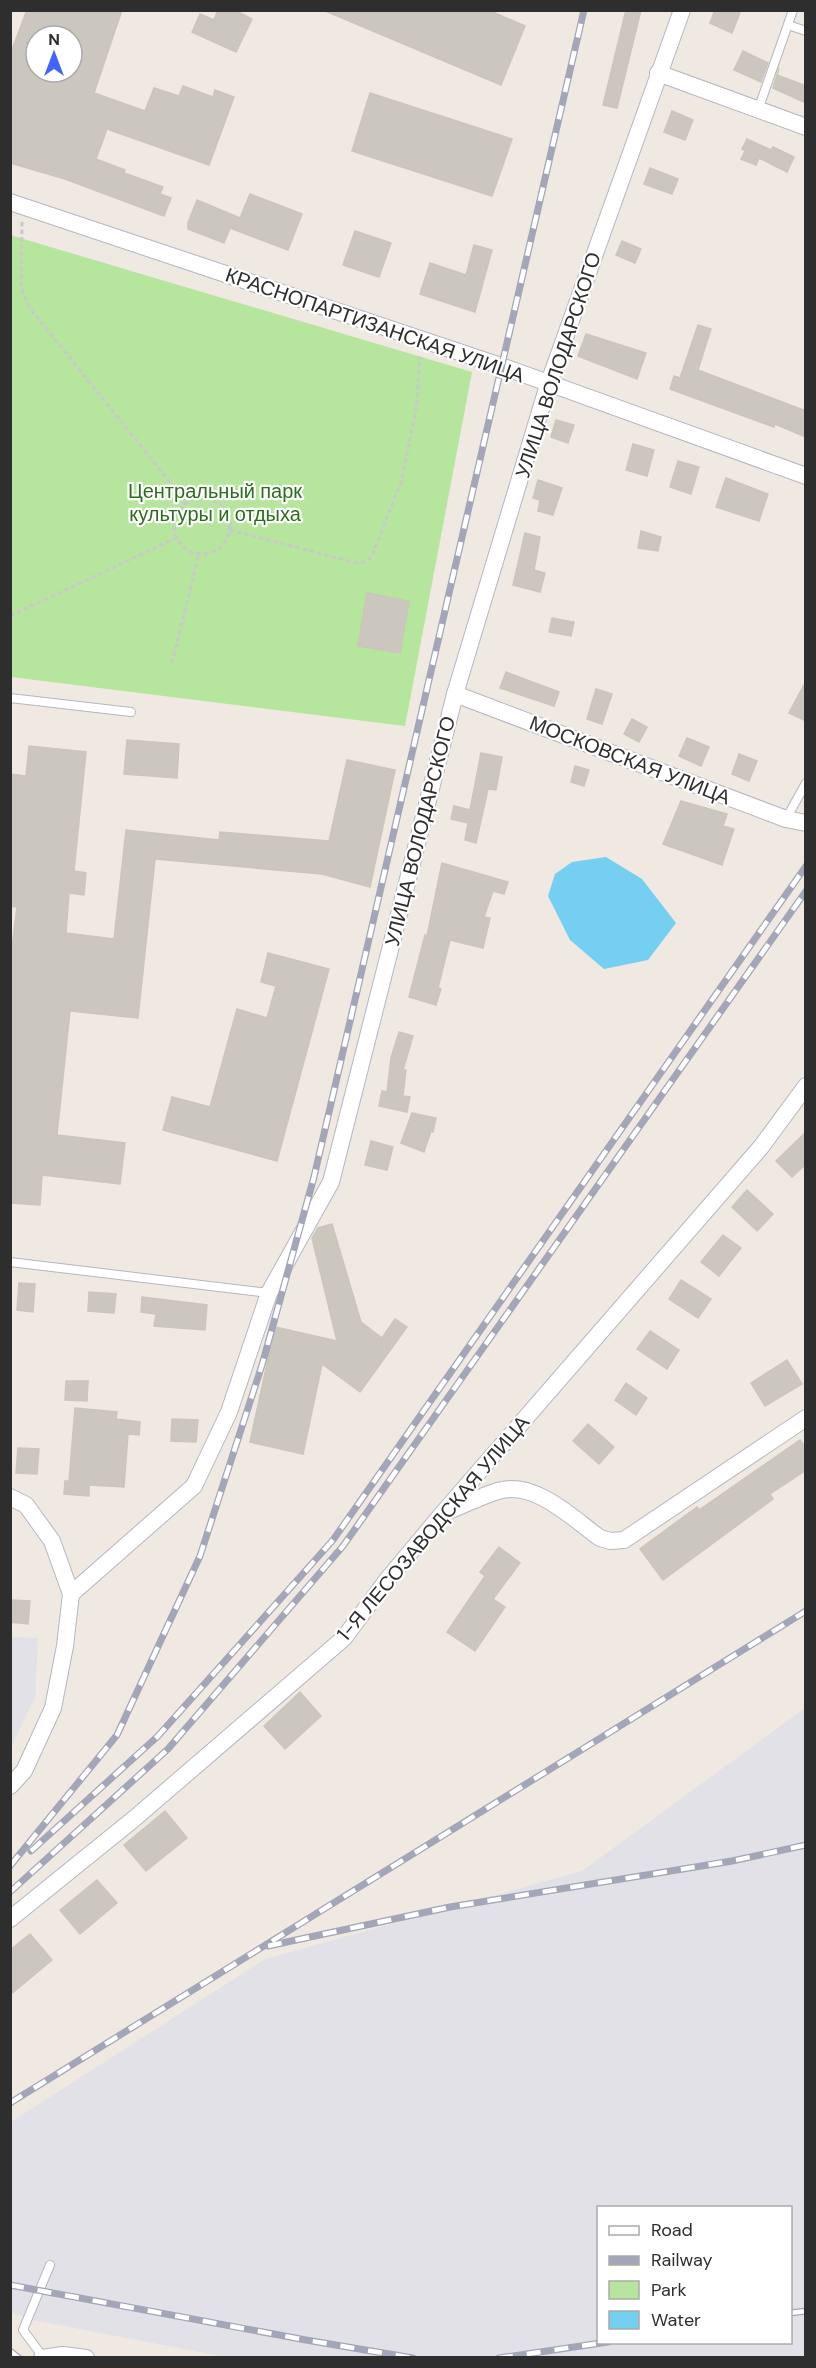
<svg xmlns="http://www.w3.org/2000/svg" width="816" height="2368" viewBox="0 0 816 2368" font-family="'DM Sans',sans-serif">
	<style>
		.industrial { fill: #e3e1e8; fill-rule: evenodd }
		.green { fill: #b6e59e }
		.water { fill: #75cff0 }
		.building { fill: #cbc7bf; stroke: #cbc5ba; stroke-width: 1.5; fill-rule: evenodd }
		.lines { fill: none; stroke-linecap: round; stroke-linejoin: round }
		.service-casing { stroke: #b4b7c1; stroke-width: 10 }
		.minor-casing { stroke: #b4b7c1; stroke-width: 18 }
		.path { stroke: #c9c9c9; stroke-width: 3; stroke-dasharray: 4.5 3; stroke-linecap: butt }
		.service { stroke: #fff; stroke-width: 8 }
		.minor { stroke: #fff; stroke-width: 16 }
		.rail-casing { stroke: #a3a6b8; stroke-width: 7 }
		.rail { stroke: #fff; stroke-width: 4.5; stroke-dasharray: 14; stroke-linecap: butt }
		.labels { text-anchor: middle; dominant-baseline: central; stroke-width: 4.5; stroke-linejoin: round; paint-order: stroke }
		.street-label { font-size: 20px; fill: #2e2e2e; stroke: #fff }
		.park-label { font-size: 20px; fill: #2c6e1b; stroke: #fff }
	</style>
	<rect width="100%" height="100%" fill="#efe9e1"/>
	<g class="industrial">
		<polygon points="11,1637 38,1638 35,1697 11,1747"/>
		<path d="M805,1708V2357H226L27,2319L11,2312V2122L265,1959L582,1871ZM598,2208H790V2342H598Z"/>
	</g>
	<polygon class="green" points="10,235 472,372 405,726 11,677"/>
	<polygon class="water" points="606,857 642,879 676,923 648,960 604,969 570,940 548,896 555,874 572,862"/>
	<g class="building">
		<path d="M27,10H122L94,93L145,111L154,88L179,96L183,86L213,97L215,90L234,97L209,165L107,129L96,159L125,170L124,173L163,187L160,194L171,198L164,216L65,179L10,163V55ZM36,36H72V72H36Z"/>
		<polygon points="218,10 235,10 252,19 236,52 192,32 200,14 214,20"/>
		<polygon points="323,10 488,10 525,26 501,85"/>
		<polygon points="626,10 641,10 617,108 603,105"/>
		<polygon points="715,10 741,10 732,33 710,23"/>
		<polygon points="743,51 768,63 761,82 734,70"/>
		<polygon points="779,68 777,75 806,86 806,103 773,88"/>
		<polygon points="370,93 512,139 492,196 352,151"/>
		<polygon points="672,111 693,120 685,140 664,132"/>
		<polygon points="747,139 771,150 773,147 794,157 787,172 759,158 756,165 741,159 745,151 742,149"/>
		<polygon points="650,168 678,179 672,194 644,184"/>
		<polygon points="250,194 302,214 288,250 230,228 224,243 188,229 188,223 197,200 240,218"/>
		<polygon points="355,231 391,243 379,277 343,265"/>
		<polygon points="622,241 641,249 635,263 616,255"/>
		<polygon points="474,245 492,250 475,312 420,294 430,263 466,275"/>
		<polygon points="698,325 711,329 698,370 806,411 806,437 775,424 774,427 670,389 674,376 680,378"/>
		<polygon points="586,334 646,353 637,379 578,356"/>
		<polygon points="556,420 574,425 568,443 551,437"/>
		<polygon points="633,444 654,450 647,476 626,470"/>
		<polygon points="678,461 699,467 691,494 670,487"/>
		<polygon points="726,478 768,494 759,521 716,507"/>
		<polygon points="538,480 562,488 553,515 538,511 540,500 533,498"/>
		<polygon points="641,531 661,537 658,551 638,548"/>
		<polygon points="525,533 540,537 534,570 545,573 540,592 513,585"/>
		<polygon points="367,593 409,601 400,653 358,646"/>
		<polygon points="552,618 574,622 571,636 549,632"/>
		<polygon points="506,672 559,692 554,706 500,688"/>
		<polygon points="806,681 806,721 789,713"/>
		<polygon points="596,689 612,694 602,724 587,719"/>
		<polygon points="632,719 647,727 639,742 624,734"/>
		<polygon points="687,738 709,747 701,766 679,756"/>
		<polygon points="127,740 179,744 177,778 124,774"/>
		<polygon points="29,746 86,752 74,871 86,873 84,895 69,893 66,933 114,939 126,830 219,840 220,832 329,841 347,760 395,770 370,887 322,874 155,859 138,1018 70,1011 57,1135 125,1143 120,1184 42,1175 40,1205 10,1203 10,964 17,907 10,906 10,774 26,776"/>
		<polygon points="481,753 502,757 496,790 488,789 476,843 465,840 468,823 451,819 454,806 470,810"/>
		<polygon points="739,754 757,761 749,781 732,774"/>
		<polygon points="575,766 589,770 584,786 571,782"/>
		<polygon points="681,801 727,814 723,826 734,829 722,865 663,844"/>
		<polygon points="442,863 508,882 504,894 493,891 484,917 490,918 483,948 450,940 438,988 441,989 436,1005 409,997 425,935 427,936"/>
		<polygon points="268,953 329,969 277,1161 163,1130 172,1097 210,1107 237,1009 267,1018 276,986 261,982"/>
		<polygon points="399,1032 413,1036 403,1070 406,1070 403,1096 410,1097 407,1112 379,1106 382,1091 387,1092 391,1058"/>
		<polygon points="412,1113 436,1118 433,1132 431,1131 424,1152 401,1143"/>
		<polygon points="806,1132 806,1164 792,1177 776,1161"/>
		<polygon points="371,1141 393,1147 387,1170 365,1165"/>
		<polygon points="747,1190 773,1214 757,1231 732,1207"/>
		<polygon points="332,1224 361,1322 382,1338 395,1319 407,1327 360,1392 322,1364 303,1454 250,1442 275,1327 337,1341 312,1238 318,1228"/>
		<polygon points="723,1235 741,1248 719,1276 701,1262"/>
		<polygon points="681,1280 711,1299 698,1318 669,1299"/>
		<polygon points="19,1283 35,1284 33,1312 17,1310"/>
		<polygon points="89,1292 116,1294 114,1313 88,1311"/>
		<polygon points="142,1297 207,1305 205,1330 154,1326 156,1314 141,1312"/>
		<polygon points="650,1331 679,1350 667,1369 637,1349"/>
		<polygon points="787,1360 802,1384 765,1406 751,1383"/>
		<polygon points="66,1381 88,1381 87,1401 65,1400"/>
		<polygon points="626,1383 647,1398 636,1415 615,1400"/>
		<polygon points="75,1408 117,1412 116,1419 140,1422 139,1435 128,1434 124,1487 89,1485 89,1496 64,1494 65,1481 69,1481"/>
		<polygon points="172,1419 198,1420 196,1442 171,1441"/>
		<polygon points="588,1424 614,1447 599,1464 573,1441"/>
		<polygon points="800,1440 806,1448 806,1470 770,1494 773,1499 663,1580 640,1549 697,1507 699,1510"/>
		<polygon points="18,1448 39,1449 37,1474 16,1473"/>
		<polygon points="499,1547 520,1563 493,1599 505,1607 475,1651 447,1632 485,1576 480,1572"/>
		<polygon points="10,1600 30,1601 28,1624 10,1622"/>
		<polygon points="300,1692 321,1716 285,1749 264,1726"/>
		<polygon points="165,1811 187,1838 146,1871 124,1845"/>
		<polygon points="97,1880 117,1903 80,1934 60,1910"/>
		<polygon points="30,1934 52,1960 10,1995 10,1950"/>
	</g>
	<g class="lines">
		<g class="service-casing">
			<g id="service">
				<polyline points="788,25 806,31"/>
				<polyline points="758,110 793,10"/>
				<polyline points="10,698 131,712"/>
				<polyline points="786,819 806,783"/>
				<polyline points="10,1262 269,1293"/>
				<polyline points="43,2357 23,2330 50,2265"/>
			</g>
		</g>
		<g class="minor-casing">
			<g id="minor">
				<polyline points="658,73 806,127"/>
				<polyline points="10,202 501,366 806,476"/>
				<polyline points="455,694 786,819 806,823"/>
				<polyline points="10,1497 26,1505 52,1541 71,1594 65,1646 53,1708 24,1771 10,1786"/>
				<path d="M446,1512C464,1505 481,1496 498,1491C535,1480 572,1518 600,1538L610,1541L624,1540L806,1418"/>
				<polyline points="71,1594 194,1486 229,1412 269,1293 331,1182 455,694 548,385 682,10"/>
				<polyline points="10,1919 135,1818 344,1638 387,1580 443,1513 761,1147 806,1086"/>
				<polyline points="42,2358 63,2355 86,2358"/>
			</g>
		</g>
		<g class="path">
			<polyline points="22,222 21,286 29,307 186,502"/>
			<circle cx="202" cy="526" r="28"/>
			<polyline points="230,530 357,563 366,562 372,556 401,482 416,410 420,357"/>
			<polyline points="10,616 176,538"/>
			<polyline points="172,663 199,554"/>
		</g>
		<use href="#service" class="service"/>
		<use href="#minor" class="minor"/>
		<g class="rail-casing">
			<g id="rail">
				<polyline points="31,1851 158,1736 333,1540 806,866"/>
				<polyline points="10,1866 117,1735 200,1556 262,1365 314,1177 584,10"/>
				<polyline points="10,1892 168,1749 343,1546 806,891"/>
				<polyline points="268,1946 450,1907 732,1861 806,1845"/>
				<polyline points="10,2103 806,1611"/>
				<polyline points="10,2285 306,2340 413,2358"/>
				<polyline points="790,2313 806,2311"/>
				<polyline points="10,2351 19,2358"/>
				<polyline points="499,2358 608,2342"/>
			</g>
		</g>
		<use href="#rail" class="rail"/>
	</g>
	<g class="labels">
		<g class="street-label">
			<text transform="translate(375 325) rotate(19)">КРАСНОПАРТИЗАНСКАЯ УЛИЦА</text>
			<text transform="translate(558 365) rotate(-72)">УЛИЦА ВОЛОДАРСКОГО</text>
			<text transform="translate(630 760) rotate(21)">МОСКОВСКАЯ УЛИЦА</text>
			<text transform="translate(420 831) rotate(-76)">УЛИЦА ВОЛОДАРСКОГО</text>
			<text transform="translate(433 1528) rotate(-50)">1-Я ЛЕСОЗАВОДСКАЯ УЛИЦА</text>
		</g>
		<g class="park-label">
			<text x="215" y="491">Центральный парк<tspan x="215" dy="23">культуры и отдыха</tspan></text>
		</g>
	</g>
	<rect width="816" height="2368" fill="none" stroke="#2e2e2e" stroke-width="24"/>
	<rect x="597" y="2206" width="195" height="138" fill="#ffffff" stroke="#ababab" stroke-width="1.5"/>
	<rect x="609" y="2226" width="30" height="9" fill="#ffffff" stroke="#ababab" stroke-width="1.5"/>
	<text x="651" y="2236" font-size="18" fill="#2e2e2e">Road</text>
	<rect x="609" y="2256" width="30" height="9" fill="#a3a6b8" stroke="#ababab" stroke-width="1.5"/>
	<text x="651" y="2266" font-size="18" fill="#2e2e2e">Railway</text>
	<rect x="609" y="2281" width="30" height="18" fill="#b6e59e" stroke="#ababab" stroke-width="1.5"/>
	<text x="651" y="2296" font-size="18" fill="#2e2e2e">Park</text>
	<rect x="609" y="2311" width="30" height="18" fill="#75cff0" stroke="#ababab" stroke-width="1.5"/>
	<text x="651" y="2326" font-size="18" fill="#2e2e2e">Water</text>
	<g transform="translate(54 54)"><circle r="28" fill="#ffffff" stroke="#ababab" stroke-width="1.5"/>
	<path d="M0-4.5L10 22L0 15L-10 22Z" fill="#4264fb"/>
	<text y="-9" font-size="16" font-weight="bold" text-anchor="middle" fill="#2e2e2e">N</text>
	</g>
</svg>
